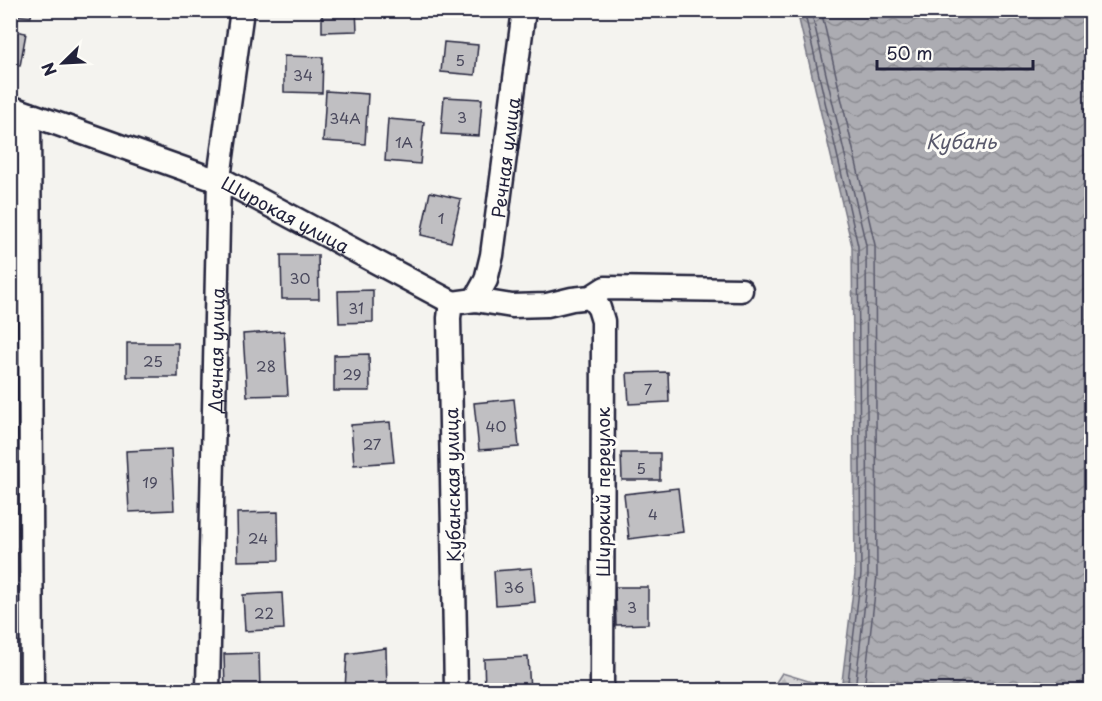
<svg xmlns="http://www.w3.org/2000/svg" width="1102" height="701" viewBox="0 0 1102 701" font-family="'Playpen Sans',sans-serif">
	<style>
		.forest { fill: url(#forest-firs); stroke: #7c7b88; stroke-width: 1.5 }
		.water { fill: url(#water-waves); stroke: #757582; stroke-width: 1.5 }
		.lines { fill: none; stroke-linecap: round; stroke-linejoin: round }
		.shore { stroke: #59596b; stroke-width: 1.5 }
		.building { fill: #c0bfc2; stroke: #22223b; stroke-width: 1.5 }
		.minor-casing { stroke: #22223b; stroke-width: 27 }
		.minor { stroke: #fdfcf7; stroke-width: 22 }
		.labels { text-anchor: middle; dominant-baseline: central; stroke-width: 6; stroke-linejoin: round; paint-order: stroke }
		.number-label { font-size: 15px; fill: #4a495d }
		.street-label { font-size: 18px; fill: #22223b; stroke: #fdfcf7 }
		.water-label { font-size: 20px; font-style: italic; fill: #59596b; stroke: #fdfcf7 }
	</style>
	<defs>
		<pattern id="forest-firs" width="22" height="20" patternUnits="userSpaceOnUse" patternTransform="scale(1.5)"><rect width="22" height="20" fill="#d5d4d5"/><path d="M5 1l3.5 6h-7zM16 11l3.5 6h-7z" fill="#b7b6b8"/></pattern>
		<pattern id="water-waves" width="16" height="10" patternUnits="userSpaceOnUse" patternTransform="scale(1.5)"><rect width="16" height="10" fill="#acacb2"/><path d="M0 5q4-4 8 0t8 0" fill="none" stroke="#8c8c92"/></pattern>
	</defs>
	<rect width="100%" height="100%" fill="#f4f3ef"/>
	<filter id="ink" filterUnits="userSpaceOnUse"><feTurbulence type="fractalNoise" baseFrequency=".0167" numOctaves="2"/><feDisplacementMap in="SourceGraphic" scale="12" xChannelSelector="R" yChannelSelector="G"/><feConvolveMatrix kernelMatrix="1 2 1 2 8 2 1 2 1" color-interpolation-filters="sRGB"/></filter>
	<g filter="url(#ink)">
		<polygon class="forest" points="782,673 825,686 825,690 771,690"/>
		<polygon class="water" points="797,11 1091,11 1091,690 841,690 855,574 852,246"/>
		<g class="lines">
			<g class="shore">
				<polyline points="804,10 858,246 861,574 847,690"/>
				<polyline points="811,10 866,245 868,575 855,690"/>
				<polyline points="821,10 875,245 877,575 864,690"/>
			</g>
		</g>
		<g class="building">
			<polygon points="10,10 32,10 31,17 10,15"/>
			<polygon points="322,10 356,10 357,31 322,32"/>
			<polygon points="10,30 26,33 20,66 10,65"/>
			<polygon points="444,42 478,45 475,75 441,72"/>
			<polygon points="284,56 323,57 322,93 284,92"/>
			<polygon points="326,91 368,94 365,144 323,141"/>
			<polygon points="444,97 482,99 479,136 441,134"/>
			<polygon points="388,119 424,122 420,164 385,161"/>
			<polygon points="430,192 461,199 451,242 421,235"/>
			<polygon points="281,255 318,255 319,299 282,299"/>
			<polygon points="373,290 373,322 339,323 338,291"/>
			<polygon points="284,331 288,395 247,396 243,334"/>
			<rect x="127" y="343" width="51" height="34"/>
			<polygon points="369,354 370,391 334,391 334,355"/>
			<polygon points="668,372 669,402 629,404 627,373"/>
			<polygon points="514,399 519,447 479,450 474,403"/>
			<polygon points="390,422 394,462 354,465 351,425"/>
			<polygon points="171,449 174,510 129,512 126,451"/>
			<polygon points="621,453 660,453 660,480 622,480"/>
			<polygon points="678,488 683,532 629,539 624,494"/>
			<polygon points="278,512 279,560 238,561 237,513"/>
			<rect x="10" y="548" width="5" height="36"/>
			<polygon points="532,568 535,602 496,605 494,571"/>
			<polygon points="615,587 648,587 648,624 616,625"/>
			<polygon points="282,593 284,629 245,631 243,595"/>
			<polygon points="386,648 387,690 345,690 347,654"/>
			<polygon points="259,653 260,690 225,690 224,654"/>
			<polygon points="528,657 530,690 485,690 484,659"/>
		</g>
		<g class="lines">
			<g class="minor-casing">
				<g id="minor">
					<path id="s1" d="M10,107L207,177L219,178L453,303"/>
					<polyline points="29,114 32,690"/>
					<polyline points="591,297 599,308 603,321 602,690"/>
					<path id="s2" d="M475,300L486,280L492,255L524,10"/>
					<path id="s3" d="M208,690L219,178L242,10"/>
					<polyline points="456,690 449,318 450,310 453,303 475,300 512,306 547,305 572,299 591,297 605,288 741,290"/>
				</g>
			</g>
			<use href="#minor" class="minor"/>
		</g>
	</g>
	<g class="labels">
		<g class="number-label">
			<text x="460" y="59">5</text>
			<text x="303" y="74">34</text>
			<text x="462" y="116">3</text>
			<text x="345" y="117">34А</text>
			<text x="404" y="141">1А</text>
			<text x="441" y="217">1</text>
			<text x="300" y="277">30</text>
			<text x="356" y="307">31</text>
			<text x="153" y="360">25</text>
			<text x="266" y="365">28</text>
			<text x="352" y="373">29</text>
			<text x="648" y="388">7</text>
			<text x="496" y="425">40</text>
			<text x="372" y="443">27</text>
			<text x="641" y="467">5</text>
			<text x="150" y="481">19</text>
			<text x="653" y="513">4</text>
			<text x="258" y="537">24</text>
			<text x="514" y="586">36</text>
			<text x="632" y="606">3</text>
			<text x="264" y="612">22</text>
		</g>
		<g class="street-label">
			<text stroke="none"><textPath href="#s2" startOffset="147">Речная улица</textPath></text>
			<text stroke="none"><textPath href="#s1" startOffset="297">Широкая улица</textPath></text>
			<text stroke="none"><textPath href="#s3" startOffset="340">Дачная улица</textPath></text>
			<text transform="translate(452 485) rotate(-91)">Кубанская улица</text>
			<text transform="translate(602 492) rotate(-90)">Широкий переулок</text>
		</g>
		<g class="water-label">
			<text x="961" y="141">Кубань</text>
		</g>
	</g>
	<rect width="1102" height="701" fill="none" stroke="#fdfcf7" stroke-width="36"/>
	<rect x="18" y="18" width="1066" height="665" fill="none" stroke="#22223b" stroke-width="2" filter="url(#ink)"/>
	<g transform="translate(63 63) rotate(246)" stroke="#fdfcf7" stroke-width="4.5" paint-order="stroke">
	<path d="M0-4.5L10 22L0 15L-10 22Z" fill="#22223b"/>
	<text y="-9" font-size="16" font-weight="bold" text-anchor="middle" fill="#22223b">N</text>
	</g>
	<path d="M877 60v9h156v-9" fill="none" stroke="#22223b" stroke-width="3"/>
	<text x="886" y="60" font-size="18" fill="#22223b" stroke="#fdfcf7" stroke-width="4.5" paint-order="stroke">50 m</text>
</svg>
